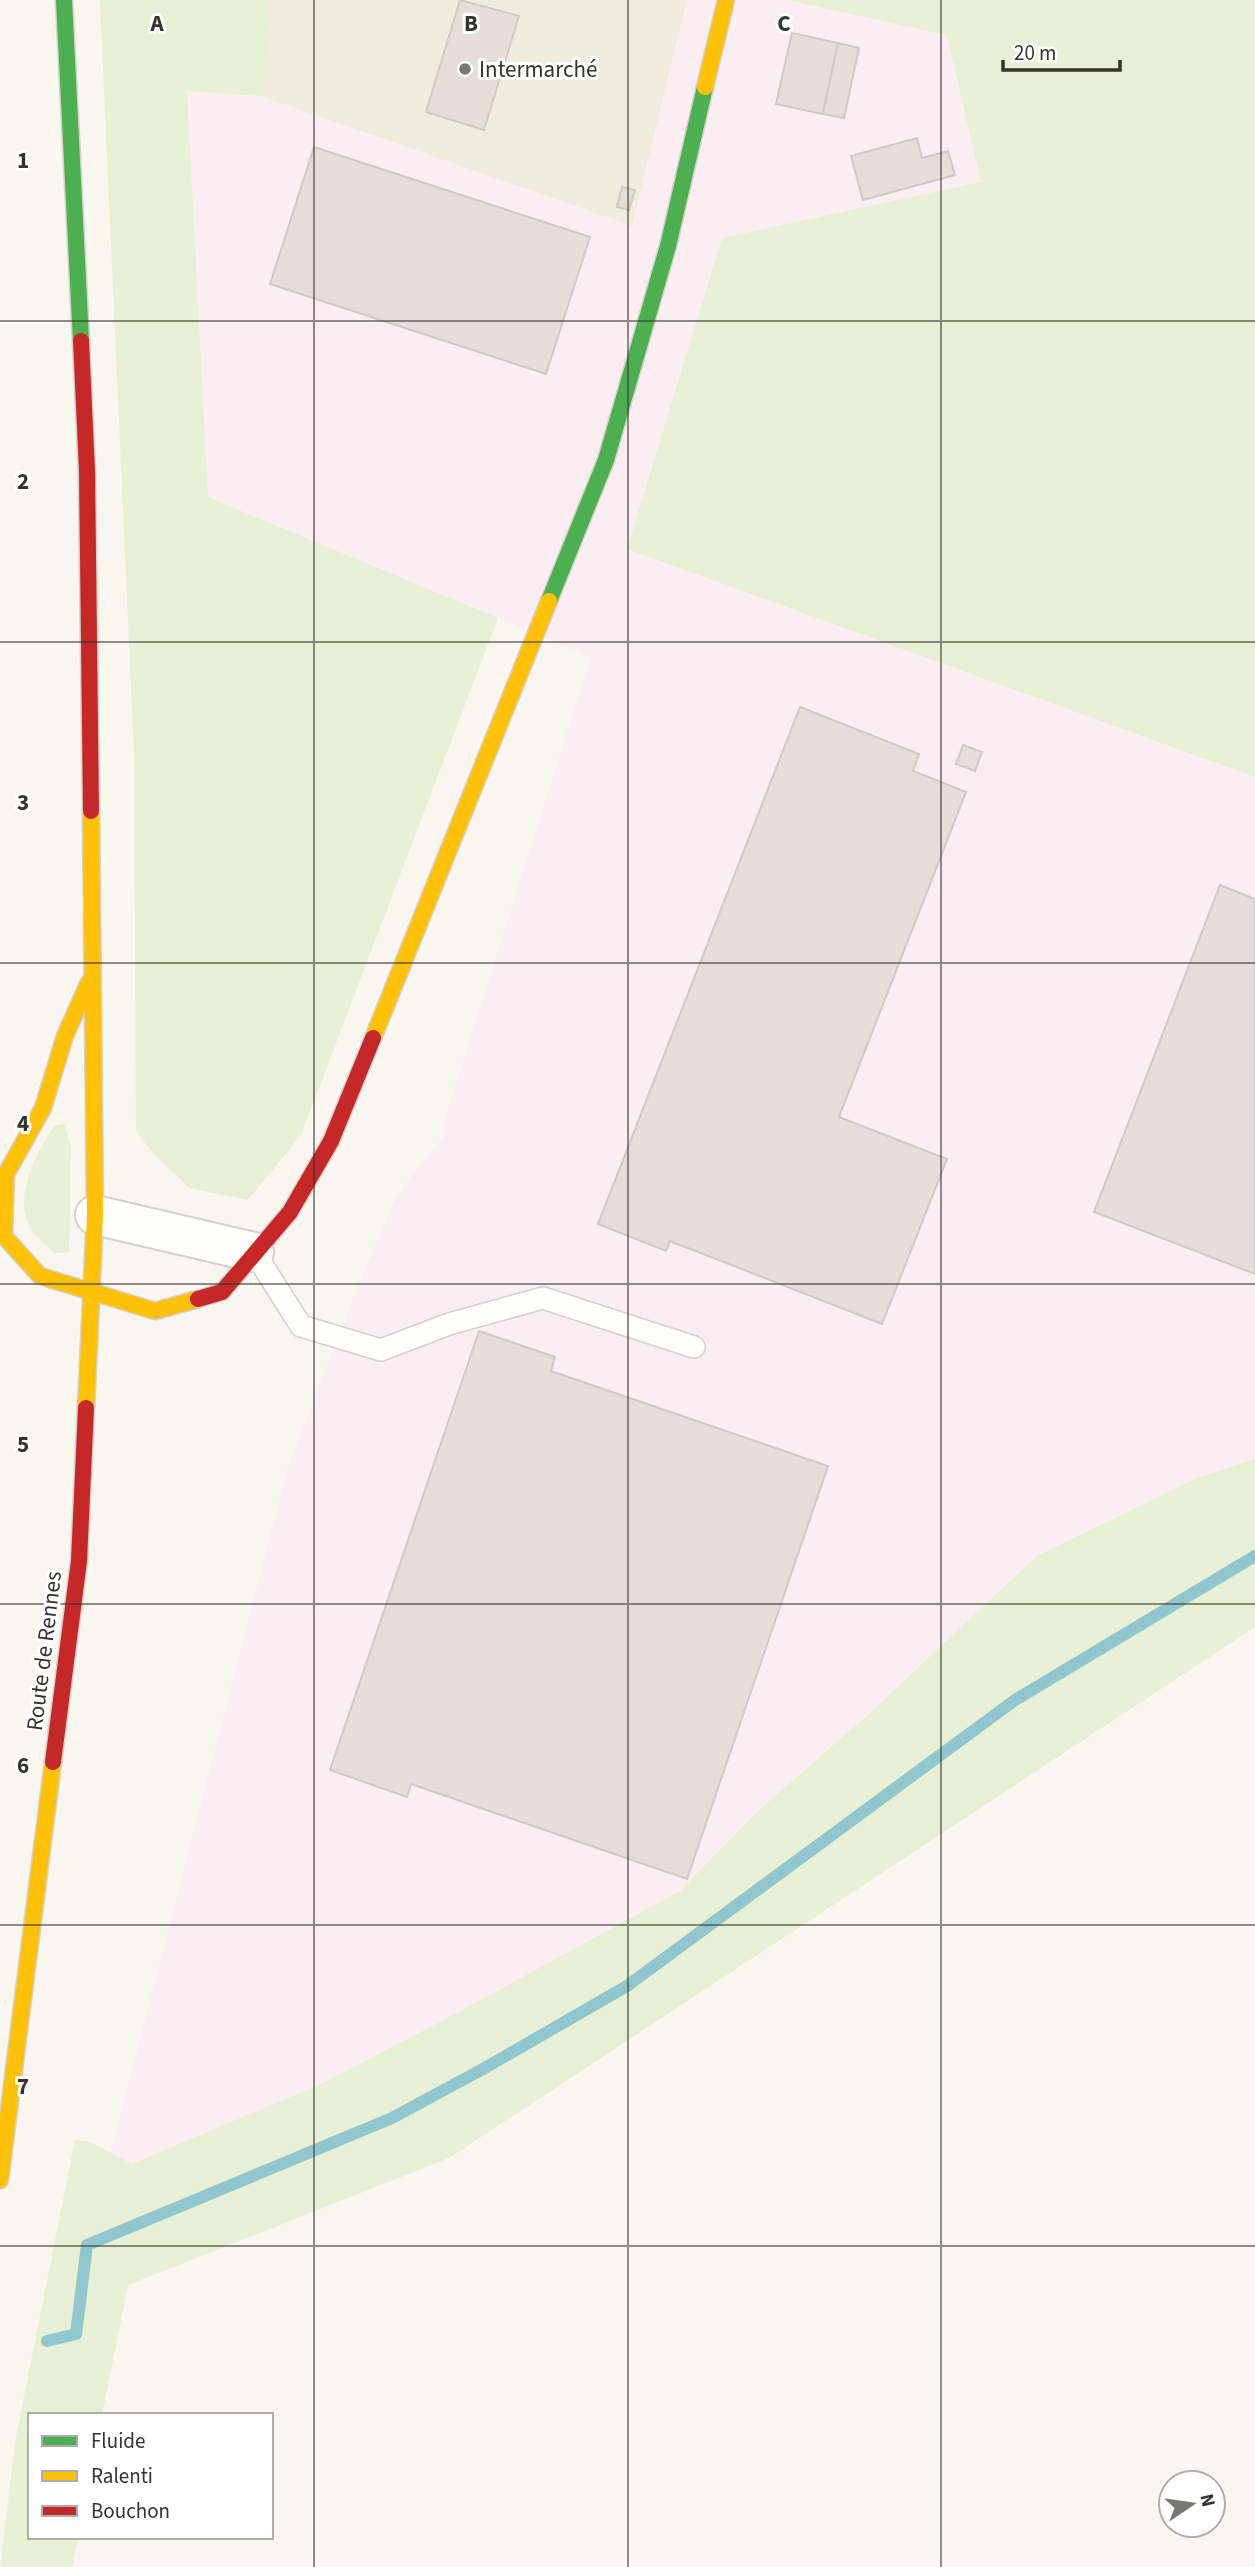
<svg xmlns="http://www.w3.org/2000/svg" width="1255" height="2567" viewBox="0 0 1255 2567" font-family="'Source Sans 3',sans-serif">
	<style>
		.built { fill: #f0ebdd }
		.industrial { fill: #faeef2 }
		.green { fill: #e7efd5 }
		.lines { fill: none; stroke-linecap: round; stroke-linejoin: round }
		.stream { stroke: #90c6ce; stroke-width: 12 }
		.building { fill: #e6ddd9; stroke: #cecac6; stroke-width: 2 }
		.lane-casing { stroke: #d2d1cb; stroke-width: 24 }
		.street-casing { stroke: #d2d1cb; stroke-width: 42 }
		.fast-casing { stroke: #d2d1cb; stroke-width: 19 }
		.slow-casing { stroke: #d2d1cb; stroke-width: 19 }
		.jam-casing { stroke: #d2d1cb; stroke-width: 19 }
		.lane { stroke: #fefefc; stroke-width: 21 }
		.street { stroke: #fefefc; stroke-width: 38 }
		.fast { stroke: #4caf50; stroke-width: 16 }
		.slow { stroke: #ffc107; stroke-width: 16 }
		.jam { stroke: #c62828; stroke-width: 16 }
		.grid { fill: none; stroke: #35332e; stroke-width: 2; stroke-opacity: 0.55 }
		.poi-dot { fill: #797771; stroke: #fff; stroke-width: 2.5 }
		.labels { text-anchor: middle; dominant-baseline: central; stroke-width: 6; stroke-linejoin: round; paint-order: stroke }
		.poi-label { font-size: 23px; fill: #35332e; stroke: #fff; text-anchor: start }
		.street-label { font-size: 23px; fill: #35332e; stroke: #fff }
		.grid-label { font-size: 23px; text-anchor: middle; font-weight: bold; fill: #35332e; stroke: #fff; stroke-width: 6; stroke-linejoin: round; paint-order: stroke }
	</style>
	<rect width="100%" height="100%" fill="#f8f6ee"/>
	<polygon class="built" points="267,0 687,0 632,226 260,96 270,57"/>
	<polygon class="industrial" points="687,0 1255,0 1255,1556 87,2245 288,1467 356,1291 394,1202 404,1185 444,1136 445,1119 591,657 208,497 186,91 260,96 632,226"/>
	<g class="green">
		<polygon points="100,0 267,0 270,57 260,96 187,91 208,497 498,618 301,1135 248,1200 189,1188 151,1151 136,1131 134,753"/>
		<polygon points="787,0 1255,0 1255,777 627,549 722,238 981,182 947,35"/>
		<path d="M64,1124L71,1147L69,1252L54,1253C47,1246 37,1238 31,1229C12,1197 36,1154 54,1126Z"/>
		<polygon points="1255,1459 1255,1627 449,2158 128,2285 102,2415 30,2415 30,2537 78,2537 72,2567 0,2567 16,2437 75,2140 90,2142 132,2164 321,2084 455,2014 680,1891 758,1811 870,1713 1037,1556 1197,1478"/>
	</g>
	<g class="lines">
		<polyline class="stream" points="47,2341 76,2334 87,2245 392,2118 483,2069 627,1986 1015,1700 1255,1556"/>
	</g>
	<g class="building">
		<polygon points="460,0 519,16 484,130 426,112"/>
		<polygon points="792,33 838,43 823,114 776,104"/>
		<polygon points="838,43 859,48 844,118 823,114"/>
		<polygon points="917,138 922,158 948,151 955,175 863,200 851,156"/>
		<polygon points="314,147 590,237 546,374 270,284"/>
		<polygon points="622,187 635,190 629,210 617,207"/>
		<polygon points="800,707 919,754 913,771 966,792 839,1117 947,1159 882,1324 670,1241 666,1251 598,1224"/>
		<polygon points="963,745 982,752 975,771 956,764"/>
		<polygon points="1220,885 1255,899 1255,1274 1094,1212"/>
		<polygon points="479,1331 555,1357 551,1371 828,1466 687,1879 411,1784 407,1797 330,1770"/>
	</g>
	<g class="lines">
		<g class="lane-casing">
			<polyline id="lane" points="254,1252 301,1326 381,1350 449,1324 543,1298 694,1347"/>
		</g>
		<g class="street-casing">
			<polyline id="street" points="95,1215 254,1252"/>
		</g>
		<g class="fast-casing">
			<g id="fast">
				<polyline points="64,0 81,341"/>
				<polyline points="549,601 606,460 668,246 705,87"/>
			</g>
		</g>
		<g class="slow-casing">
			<g id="slow">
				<polyline points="705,87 726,0"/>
				<polyline points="89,982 65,1036 43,1108 6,1174 4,1236 40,1276 155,1311 198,1299"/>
				<polyline points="373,1038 549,601"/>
				<polyline points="86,1408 95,1215 91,811"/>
				<polyline points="0,2180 53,1762"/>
			</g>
		</g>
		<g class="jam-casing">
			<g id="jam">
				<polyline points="81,341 87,471 91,811"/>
				<polyline points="198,1299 222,1292 290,1212 331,1141 373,1038"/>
				<polyline points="53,1762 79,1561 86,1408"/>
			</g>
		</g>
		<use href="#lane" class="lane"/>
		<use href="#street" class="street"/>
		<use href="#fast" class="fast"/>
		<use href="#slow" class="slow"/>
		<use href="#jam" class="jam"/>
	</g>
	<path class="grid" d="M314,0V2567M628,0V2567M941,0V2567M0,321H1255M0,642H1255M0,963H1255M0,1284H1255M0,1604H1255M0,1925H1255M0,2246H1255"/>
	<circle class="poi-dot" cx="465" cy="69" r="7"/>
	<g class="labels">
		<g class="poi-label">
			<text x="479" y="69">Intermarché</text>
		</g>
		<g class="street-label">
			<text transform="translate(44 1651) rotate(-83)">Route de Rennes</text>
		</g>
	</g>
	<g class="grid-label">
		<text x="157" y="31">A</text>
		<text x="471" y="31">B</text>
		<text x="784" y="31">C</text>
		<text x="23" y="168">1</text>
		<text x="23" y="489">2</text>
		<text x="23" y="810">3</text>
		<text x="23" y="1131">4</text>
		<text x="23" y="1452">5</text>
		<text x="23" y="1773">6</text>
		<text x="23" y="2094">7</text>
	</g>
	<rect x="28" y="2413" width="245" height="126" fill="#ffffff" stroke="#aeadab" stroke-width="2"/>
	<rect x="42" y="2436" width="35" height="10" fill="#4caf50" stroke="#aeadab" stroke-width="2"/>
	<text x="91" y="2448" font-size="21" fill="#35332e">Fluide</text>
	<rect x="42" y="2471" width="35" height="10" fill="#ffc107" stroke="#aeadab" stroke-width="2"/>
	<text x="91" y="2483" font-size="21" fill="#35332e">Ralenti</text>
	<rect x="42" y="2506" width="35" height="10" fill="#c62828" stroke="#aeadab" stroke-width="2"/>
	<text x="91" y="2518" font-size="21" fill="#35332e">Bouchon</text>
	<g transform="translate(1192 2504) rotate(77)"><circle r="33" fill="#ffffff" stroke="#aeadab" stroke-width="2"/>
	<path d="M0-5L12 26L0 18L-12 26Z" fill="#797771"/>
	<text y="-10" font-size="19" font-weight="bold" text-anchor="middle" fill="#35332e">N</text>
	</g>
	<path d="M1003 60v10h117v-10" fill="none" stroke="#35332e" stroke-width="3.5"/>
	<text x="1014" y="60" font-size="21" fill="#35332e" stroke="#ffffff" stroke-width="5" paint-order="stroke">20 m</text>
</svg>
